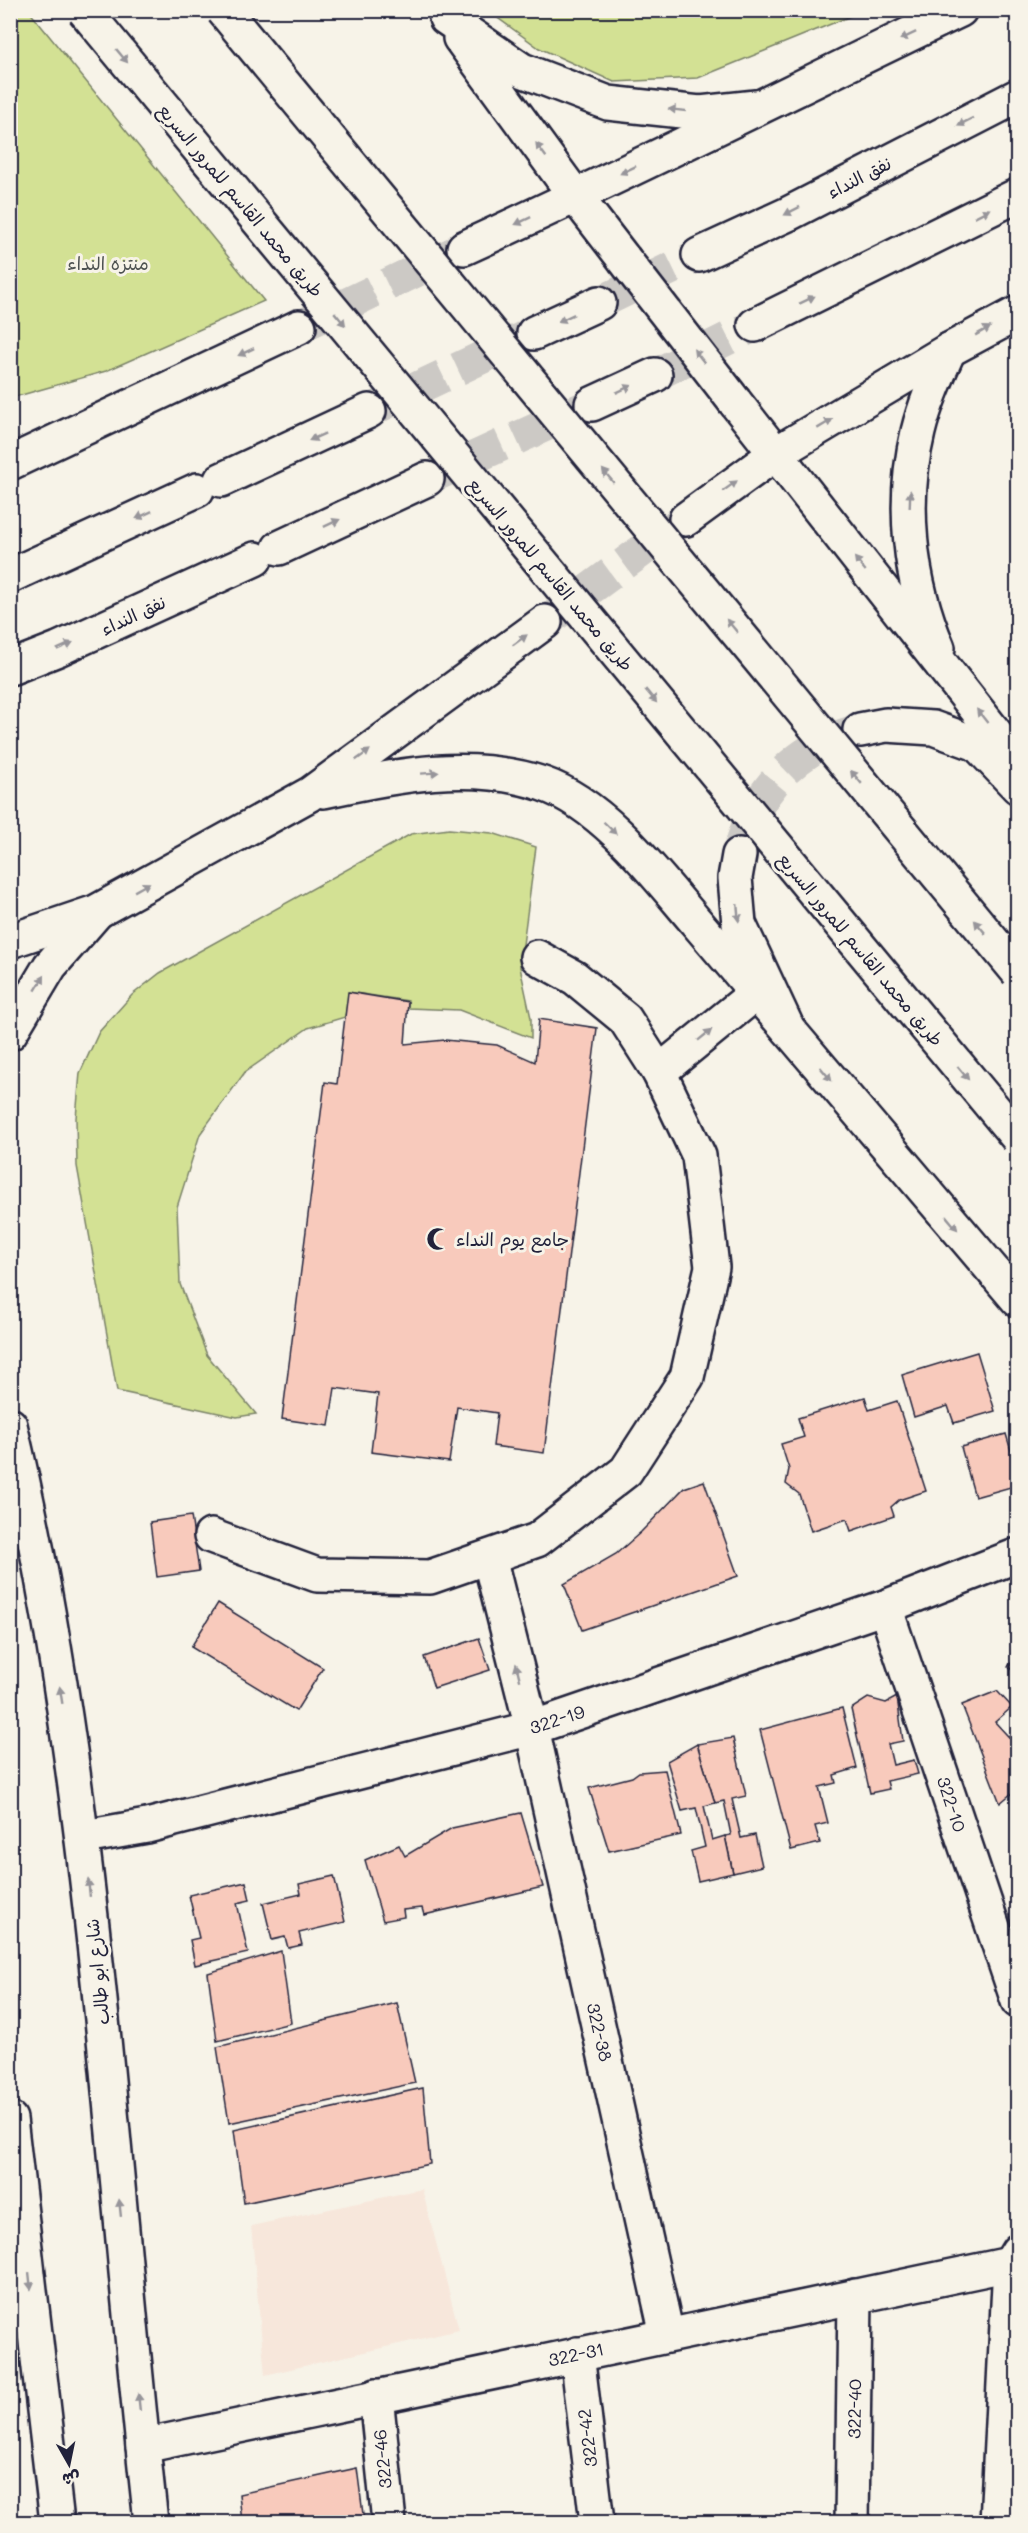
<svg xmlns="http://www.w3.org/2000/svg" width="1028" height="2533" viewBox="0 0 1028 2533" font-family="Mali,'Playpen Sans Arabic',sans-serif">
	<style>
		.built { fill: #f7e7db }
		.green { fill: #d3e194; stroke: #7a8268; stroke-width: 1.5 }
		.building { fill: #f8cabc; stroke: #22223b; stroke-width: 1.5 }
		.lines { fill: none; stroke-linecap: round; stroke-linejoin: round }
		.minor-tunnel { stroke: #ccc9c5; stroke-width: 33; stroke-dasharray: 33 16; stroke-linecap: butt }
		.major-tunnel { stroke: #ccc9c5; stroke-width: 33; stroke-dasharray: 33 16; stroke-linecap: butt }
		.minor-casing { stroke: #22223b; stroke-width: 38 }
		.major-casing { stroke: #22223b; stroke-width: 38 }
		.highway-casing { stroke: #22223b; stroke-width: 38 }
		.minor { stroke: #f7f3e8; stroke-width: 33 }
		.major { stroke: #f7f3e8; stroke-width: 33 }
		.highway { stroke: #f7f3e8; stroke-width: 33 }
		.major-bridge-casing { stroke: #22223b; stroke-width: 38; stroke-linecap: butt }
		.highway-bridge-casing { stroke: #22223b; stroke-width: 38; stroke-linecap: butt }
		.major-bridge { stroke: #f7f3e8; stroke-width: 33 }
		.highway-bridge { stroke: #f7f3e8; stroke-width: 33 }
		.oneway { fill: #97959a }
		.labels { text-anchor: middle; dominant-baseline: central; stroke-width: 6; stroke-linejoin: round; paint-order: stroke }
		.street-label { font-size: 18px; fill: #22223b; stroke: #f7f3e8 }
		.park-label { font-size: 18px; fill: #4e5251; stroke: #f7f3e8 }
		.poi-label { font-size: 18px; fill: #22223b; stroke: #f7f3e8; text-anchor: start }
	</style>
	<rect width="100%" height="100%" fill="#f7f3e8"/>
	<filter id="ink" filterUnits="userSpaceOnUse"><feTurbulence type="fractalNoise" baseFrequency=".0167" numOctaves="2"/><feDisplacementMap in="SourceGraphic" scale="12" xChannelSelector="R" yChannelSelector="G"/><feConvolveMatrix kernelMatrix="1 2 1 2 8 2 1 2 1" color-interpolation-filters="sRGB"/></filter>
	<g filter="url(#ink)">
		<polygon class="built" points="422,2189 459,2330 265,2375 251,2226"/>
		<g class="green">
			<polygon points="29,11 264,301 106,371 11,398 10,11"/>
			<polygon points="488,11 863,11 698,78 614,82 539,48"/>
			<polygon points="449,829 492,833 536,847 520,967 531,1018 531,1038 459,1010 408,1008 408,1001 349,992 345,1017 308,1028 245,1072 200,1134 177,1207 180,1284 207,1355 256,1414 237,1417 117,1391 77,1166 76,1118 80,1073 99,1032 132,995 160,973 411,834"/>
		</g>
		<g class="building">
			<polygon points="348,992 408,1002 405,1044 445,1040 497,1045 535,1062 539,1019 597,1028 544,1453 493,1446 497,1413 457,1407 449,1462 371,1452 378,1394 335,1388 329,1426 282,1419 325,1082 337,1084"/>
			<polygon points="977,1352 995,1411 954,1423 948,1406 914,1417 902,1375"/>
			<polygon points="865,1397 869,1410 897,1401 926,1491 899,1500 891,1507 894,1516 851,1531 847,1519 811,1531 799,1494 786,1484 789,1469 781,1444 804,1437 798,1418"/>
			<polygon points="1006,1434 1018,1474 1018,1485 975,1497 961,1447"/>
			<polygon points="704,1481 738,1576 582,1630 564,1584 616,1554 641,1532 684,1488"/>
			<polygon points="191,1516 199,1571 157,1577 150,1522"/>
			<polygon points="218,1603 323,1668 296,1711 191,1647"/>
			<polygon points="479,1638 490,1670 434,1688 424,1657"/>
			<polygon points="1018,1657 1018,1676 1008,1666"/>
			<polygon points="997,1691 1012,1707 995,1722 1018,1747 1018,1788 1000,1803 962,1705"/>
			<polygon points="897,1697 903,1741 888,1744 893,1765 914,1760 918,1774 887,1781 889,1789 870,1793 851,1709 868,1698 886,1703"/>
			<polygon points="842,1708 857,1768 834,1775 836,1783 819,1787 828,1823 815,1826 820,1843 791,1850 760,1730"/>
			<polygon points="733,1738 746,1796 732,1799 741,1838 755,1835 762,1866 733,1873 725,1836 731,1835 724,1801 715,1803 697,1744"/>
			<polygon points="697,1744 715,1803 704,1806 712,1840 725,1836 733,1873 698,1881 691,1851 705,1847 696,1808 682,1811 667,1761"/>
			<polygon points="665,1770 681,1835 609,1851 589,1788 632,1777 639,1772"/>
			<polygon points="521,1813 543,1887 424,1915 422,1908 403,1910 404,1917 383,1921 365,1860 399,1845 405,1856 452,1828"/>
			<polygon points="334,1876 345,1922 299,1933 302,1945 288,1948 285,1937 272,1940 263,1903 301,1894 299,1884"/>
			<polygon points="246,1882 250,1900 237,1903 248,1953 195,1965 190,1940 199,1938 189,1895"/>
			<polygon points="281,1951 291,2023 217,2041 208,1973"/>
			<polygon points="397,2003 415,2083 229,2123 217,2047"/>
			<polygon points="423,2088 430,2164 244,2203 234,2130"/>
			<polygon points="357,2468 364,2522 242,2522 239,2494"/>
		</g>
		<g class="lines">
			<path class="minor-tunnel" d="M739,855C752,793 798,744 860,730"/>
			<g class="major-tunnel">
				<polyline points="599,303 699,255"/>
				<polyline points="299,327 464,248"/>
				<polyline points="655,375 755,325"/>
				<polyline points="369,411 527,336"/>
				<polyline points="427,479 592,404"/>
				<polyline points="545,622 681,522"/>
			</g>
			<g class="minor-casing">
				<g id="minor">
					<polyline points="860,730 886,725 933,728 977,744 1018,787"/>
					<polyline points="739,855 735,878 739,924 788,1029 1018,1300"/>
					<polyline points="659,1072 756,993"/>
					<polyline points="211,1536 317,1575 430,1577 537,1540 626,1471 687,1377 712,1267 699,1156 659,1072 625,1019 575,978 537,957"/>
					<polyline points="489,1557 532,1728 667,2335"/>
					<polyline points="885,1607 1018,2001"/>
					<polyline points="84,1837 147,1826 532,1728 885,1607 1018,1555"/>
					<polyline points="577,2354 597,2522"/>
					<polyline points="376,2396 389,2522"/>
					<polyline points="143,2446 1010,2264"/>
					<polyline points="852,2522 855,2296"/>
					<polyline points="997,2522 1010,2264 1018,2251"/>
				</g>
			</g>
			<g class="major-casing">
				<g id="major">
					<polyline points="576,197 624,259"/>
					<path d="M464,248C631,172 795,89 960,10"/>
					<polyline points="699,255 788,214 1018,96"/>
					<polyline points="755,325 1018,195"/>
					<polyline points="534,333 599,303"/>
					<polyline points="735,402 1018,762"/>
					<polyline points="592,404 655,375"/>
					<polyline points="10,463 299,327"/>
					<polyline points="221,480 369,411"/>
					<polyline points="686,519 775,454 949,350 1018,313"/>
					<polyline points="279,548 427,479"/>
					<polyline points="10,576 197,490"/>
					<path d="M938,648C909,581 901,502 918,432C925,403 937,377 949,350"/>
					<polyline points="10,668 58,649 255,559"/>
					<path d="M324,791C395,775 472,760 543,784C604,805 656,875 697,923C727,958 757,994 788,1029"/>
					<polyline points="10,941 96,912 310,794 545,622"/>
					<polyline points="10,1033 50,966 96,913"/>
					<path d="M10,1425C95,1785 110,2156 151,2522"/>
					<polyline points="10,2119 57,2522"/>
				</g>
			</g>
			<g class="highway-casing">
				<g id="highway">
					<polyline points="446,18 522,70 608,103 700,113 756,107"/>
					<polyline points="460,38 576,197"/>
				</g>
			</g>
			<use href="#minor" class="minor"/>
			<use href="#major" class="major"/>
			<use href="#highway" class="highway"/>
			<g class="major-bridge-casing">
				<polyline id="major-bridge" points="624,259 735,402"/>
			</g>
			<g class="highway-bridge-casing">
				<g id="highway-bridge">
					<polyline points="84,10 1018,1138"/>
					<polyline points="223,10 1018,972"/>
				</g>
			</g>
			<use href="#major-bridge" class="major-bridge"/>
			<use href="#highway-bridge" class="highway-bridge"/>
		</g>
		<defs><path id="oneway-solid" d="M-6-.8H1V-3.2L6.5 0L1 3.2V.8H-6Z" transform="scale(1.5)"/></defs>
		<g class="oneway">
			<use href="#oneway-solid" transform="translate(908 36) rotate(155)"/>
			<use href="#oneway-solid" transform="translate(122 56) rotate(50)"/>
			<use href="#oneway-solid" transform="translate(677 110) rotate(-174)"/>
			<use href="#oneway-solid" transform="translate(965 122) rotate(153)"/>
			<use href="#oneway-solid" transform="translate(541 150) rotate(-126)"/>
			<use href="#oneway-solid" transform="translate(628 170) rotate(154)"/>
			<use href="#oneway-solid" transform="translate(792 211) rotate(153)"/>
			<use href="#oneway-solid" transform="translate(982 213) rotate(-27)"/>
			<use href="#oneway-solid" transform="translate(523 221) rotate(155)"/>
			<use href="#oneway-solid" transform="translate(807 300) rotate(-26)"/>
			<use href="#oneway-solid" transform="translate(566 318) rotate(155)"/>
			<use href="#oneway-solid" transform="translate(340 319) rotate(50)"/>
			<use href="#oneway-solid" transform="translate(983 331) rotate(-29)"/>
			<use href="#oneway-solid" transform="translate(246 352) rotate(155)"/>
			<use href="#oneway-solid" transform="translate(699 356) rotate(-128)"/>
			<use href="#oneway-solid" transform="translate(624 389) rotate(-25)"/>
			<use href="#oneway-solid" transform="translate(825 424) rotate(-31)"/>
			<use href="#oneway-solid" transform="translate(317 437) rotate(156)"/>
			<use href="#oneway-solid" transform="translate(608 476) rotate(-130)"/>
			<use href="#oneway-solid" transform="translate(730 486) rotate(-36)"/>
			<use href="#oneway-solid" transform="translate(910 499) rotate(-88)"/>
			<use href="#oneway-solid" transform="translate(144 515) rotate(155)"/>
			<use href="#oneway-solid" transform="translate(332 523) rotate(-25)"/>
			<use href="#oneway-solid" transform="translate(860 564) rotate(-129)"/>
			<use href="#oneway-solid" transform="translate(732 626) rotate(-130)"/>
			<use href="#oneway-solid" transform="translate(520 640) rotate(-36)"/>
			<use href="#oneway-solid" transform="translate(65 646) rotate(-24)"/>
			<use href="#oneway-solid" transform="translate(651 696) rotate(50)"/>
			<use href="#oneway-solid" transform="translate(982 716) rotate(-128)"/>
			<use href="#oneway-solid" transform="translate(363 755) rotate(-36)"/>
			<use href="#oneway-solid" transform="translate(430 773) rotate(-4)"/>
			<use href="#oneway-solid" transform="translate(856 777) rotate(-130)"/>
			<use href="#oneway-solid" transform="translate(610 828) rotate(44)"/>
			<use href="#oneway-solid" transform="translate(142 887) rotate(-29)"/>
			<use href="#oneway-solid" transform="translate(738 913) rotate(85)"/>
			<use href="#oneway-solid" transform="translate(980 927) rotate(-130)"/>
			<use href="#oneway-solid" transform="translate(40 983) rotate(-59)"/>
			<use href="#oneway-solid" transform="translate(705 1035) rotate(-39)"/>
			<use href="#oneway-solid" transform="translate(963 1073) rotate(50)"/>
			<use href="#oneway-solid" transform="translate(826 1074) rotate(50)"/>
			<use href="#oneway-solid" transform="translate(952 1223) rotate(50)"/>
			<use href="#oneway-solid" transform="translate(518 1672) rotate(-104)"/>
			<use href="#oneway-solid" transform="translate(61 1695) rotate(-99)"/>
			<use href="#oneway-solid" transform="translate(89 1888) rotate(-96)"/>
			<use href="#oneway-solid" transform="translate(120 2208) rotate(-96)"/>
			<use href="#oneway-solid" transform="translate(30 2281) rotate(84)"/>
			<use href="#oneway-solid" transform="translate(139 2402) rotate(-96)"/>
		</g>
	</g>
	<defs>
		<g id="mosque-bare" transform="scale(1.8)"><path d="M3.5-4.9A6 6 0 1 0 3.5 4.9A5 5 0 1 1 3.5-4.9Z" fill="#22223b" stroke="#f7f3e8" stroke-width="2.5" paint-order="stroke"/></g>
	</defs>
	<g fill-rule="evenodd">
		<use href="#mosque-bare" x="438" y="1239"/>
	</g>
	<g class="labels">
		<g class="street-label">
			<text transform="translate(859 177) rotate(-27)">نفق النداء</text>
			<text transform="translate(241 200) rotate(50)">طريق محمد القاسم للمرور السريع</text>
			<text transform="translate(551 574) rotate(50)">طريق محمد القاسم للمرور السريع</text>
			<text transform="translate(133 615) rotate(-25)">نفق النداء</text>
			<text transform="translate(861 949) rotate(50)">طريق محمد القاسم للمرور السريع</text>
			<text transform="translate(557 1719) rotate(-18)">322-19</text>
			<text transform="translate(952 1804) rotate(72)">322-10</text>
			<text transform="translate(97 1972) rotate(-96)">شارع ابو طالب</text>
			<text transform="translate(600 2032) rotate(77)">322-38</text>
			<text transform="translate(576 2354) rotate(-12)">322-31</text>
			<text transform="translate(854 2409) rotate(-89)">322-40</text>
			<text transform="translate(587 2438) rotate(-97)">322-42</text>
			<text transform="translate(382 2459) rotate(-96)">322-46</text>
		</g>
		<g class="park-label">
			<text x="108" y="263">منتزه النداء</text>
		</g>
		<g class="poi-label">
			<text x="456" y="1239">جامع يوم النداء</text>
		</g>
	</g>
	<rect width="1028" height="2533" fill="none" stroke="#f7f3e8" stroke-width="36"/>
	<rect x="18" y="18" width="992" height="2497" fill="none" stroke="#22223b" stroke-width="2" filter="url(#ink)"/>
	<g transform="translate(69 2464) rotate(171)" stroke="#f7f3e8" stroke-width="4.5" paint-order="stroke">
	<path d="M0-4.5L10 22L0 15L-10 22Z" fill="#22223b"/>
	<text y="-9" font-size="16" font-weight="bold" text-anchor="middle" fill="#22223b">ش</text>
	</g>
</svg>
